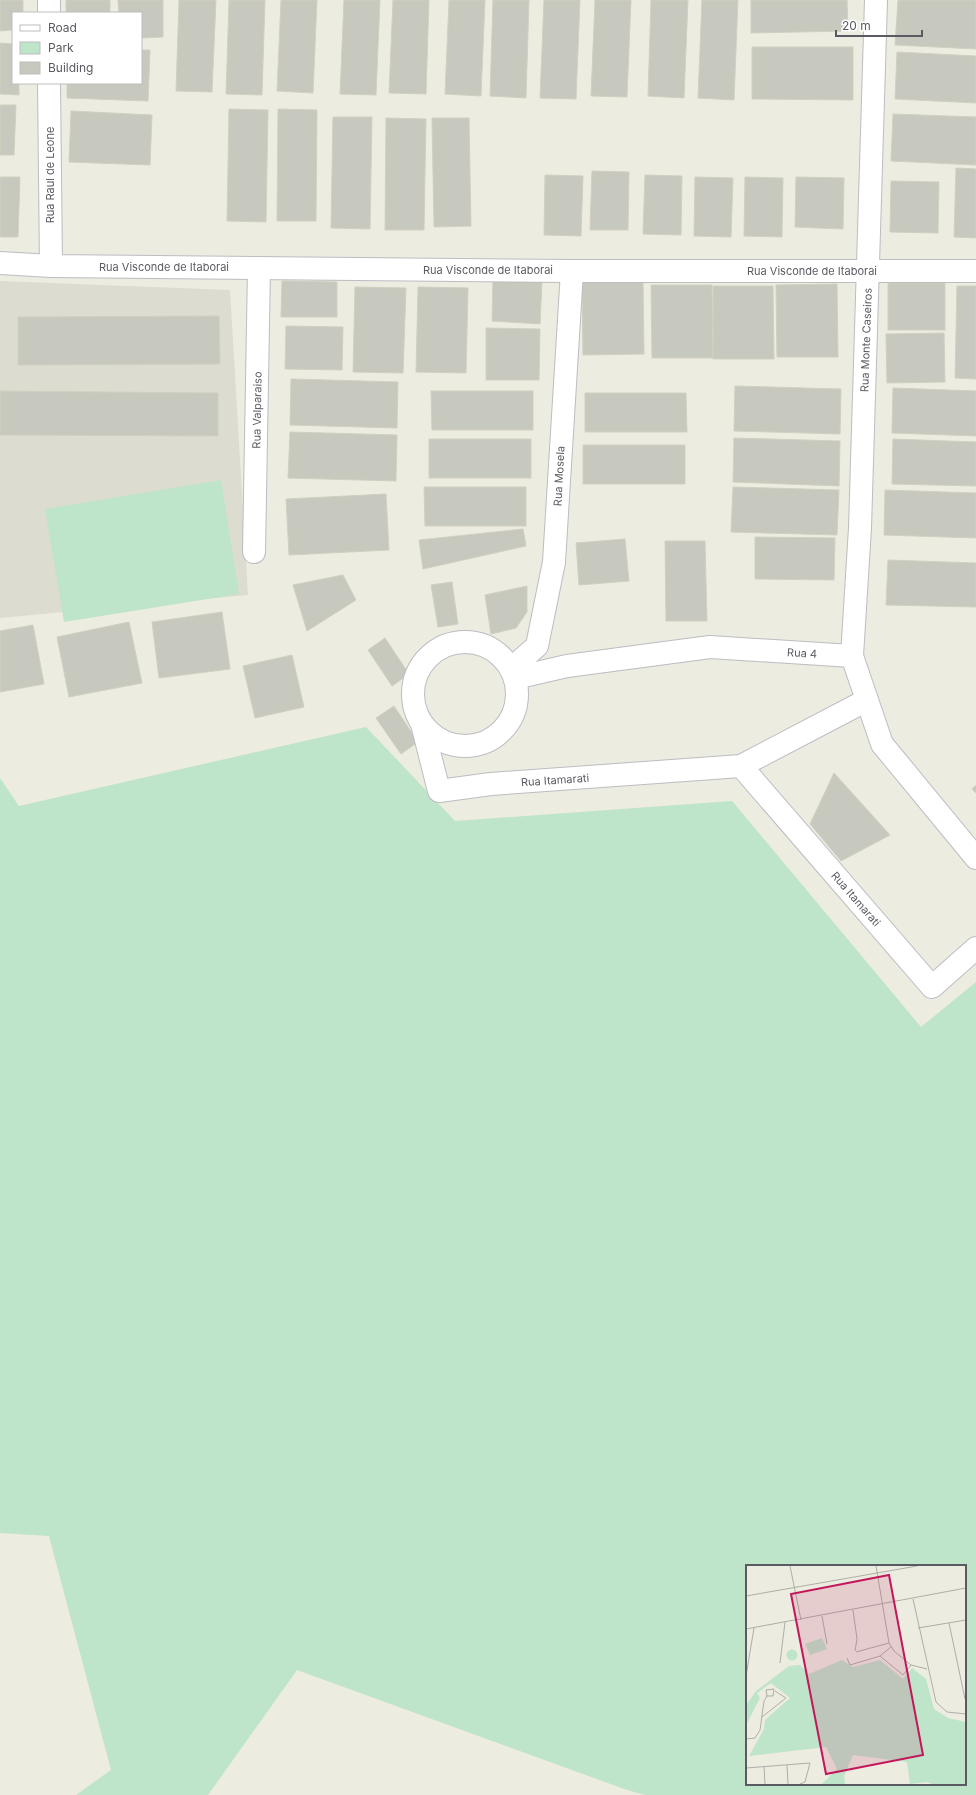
<svg xmlns="http://www.w3.org/2000/svg" width="976" height="1795" viewBox="0 0 976 1795" font-family="Inter,sans-serif">
	<style>
		.education { fill: #dcdcd0 }
		.green { fill: #bee4c9; fill-rule: evenodd }
		.building { fill: #c7c8be; stroke: #d1d0c0 }
		.lines { fill: none; stroke-linecap: round; stroke-linejoin: round }
		.minor-casing { stroke: #bcbcc3; stroke-width: 24 }
		.minor { stroke: #fff; stroke-width: 22 }
		.labels { text-anchor: middle; dominant-baseline: central; stroke-width: 3; stroke-linejoin: round; paint-order: stroke }
		.street-label { font-size: 11px; fill: #5a5b62; stroke: #fff }
		.inset-road { fill: none; stroke: #aeaeaa; stroke-width: 1 }
		.view { fill: #c2185b; fill-opacity: 0.15; stroke: #c2185b; stroke-width: 2 }
		.inset-edge { fill: none; stroke: #5a5b62; stroke-width: 2 }
	</style>
	<rect width="100%" height="100%" fill="#ecece1"/>
	<polygon class="education" points="0,281 230,290 248,595 0,618"/>
	<g class="green">
		<polygon points="221,480 239,594 64,622 45,509"/>
		<path d="M366,727L455,821L732,801L921,1027L976,982V1795H645L627,1790L297,1670L208,1795H76L111,1770L49,1536L0,1533V778L19,806ZM747,1566H965V1784H747Z"/>
	</g>
	<g class="building">
		<polygon points="0,0 23,0 23,13 13,13 13,30 0,31"/>
		<rect x="66" y="0" width="44" height="13"/>
		<polygon points="118,0 163,0 163,37 141,38 141,13 119,13"/>
		<polygon points="179,0 216,0 212,92 176,91"/>
		<polygon points="229,0 265,0 262,95 226,94"/>
		<polygon points="281,0 317,0 313,93 277,91"/>
		<polygon points="344,0 380,0 376,95 340,94"/>
		<polygon points="393,0 429,0 426,94 389,93"/>
		<polygon points="449,0 485,0 481,96 445,94"/>
		<polygon points="493,0 529,0 526,98 490,96"/>
		<polygon points="544,0 580,0 576,99 540,98"/>
		<polygon points="595,0 631,0 627,97 591,96"/>
		<polygon points="651,0 688,0 684,98 648,96"/>
		<polygon points="702,0 738,0 734,100 698,98"/>
		<polygon points="751,0 847,0 848,31 751,33"/>
		<polygon points="898,0 976,0 976,49 895,45"/>
		<polygon points="0,43 13,44 13,83 19,83 19,95 0,94"/>
		<polygon points="752,47 853,47 853,100 752,99"/>
		<polygon points="141,50 150,50 148,101 67,98 67,83 141,83"/>
		<polygon points="897,52 976,56 976,103 895,99"/>
		<polygon points="0,105 16,105 14,155 0,155"/>
		<polygon points="229,109 268,110 266,222 227,221"/>
		<polygon points="278,109 317,110 316,221 277,221"/>
		<polygon points="71,111 152,115 150,165 69,162"/>
		<polygon points="893,114 976,117 976,165 891,161"/>
		<polygon points="333,117 372,117 370,229 331,228"/>
		<polygon points="386,118 426,119 424,230 385,230"/>
		<polygon points="432,118 469,118 471,226 434,227"/>
		<polygon points="956,168 976,169 976,238 954,237"/>
		<polygon points="592,171 629,172 628,230 590,230"/>
		<polygon points="545,175 583,176 581,236 544,235"/>
		<polygon points="645,175 682,176 681,235 643,234"/>
		<polygon points="0,177 20,177 18,237 0,237"/>
		<polygon points="695,177 733,178 731,237 694,236"/>
		<polygon points="745,177 783,178 782,237 744,236"/>
		<polygon points="796,177 844,178 843,229 795,227"/>
		<polygon points="891,181 939,182 938,233 890,232"/>
		<polygon points="493,280 542,282 540,324 492,321"/>
		<polygon points="282,281 337,282 337,317 281,317"/>
		<polygon points="582,282 643,282 644,354 583,355"/>
		<rect x="888" y="283" width="57" height="47"/>
		<polygon points="837,284 838,357 777,357 776,285"/>
		<polygon points="651,285 712,285 713,358 652,358"/>
		<polygon points="713,286 773,286 774,359 713,359"/>
		<polygon points="957,286 976,286 976,379 955,378"/>
		<polygon points="355,287 406,288 403,373 353,372"/>
		<polygon points="418,287 468,288 466,373 416,372"/>
		<polygon points="219,316 220,364 18,365 18,317"/>
		<polygon points="286,326 343,327 342,370 285,369"/>
		<polygon points="486,328 540,329 539,380 486,380"/>
		<polygon points="944,333 945,382 887,383 886,334"/>
		<polygon points="291,379 398,382 397,428 290,425"/>
		<polygon points="735,386 841,389 840,434 734,431"/>
		<polygon points="893,388 976,391 976,436 892,433"/>
		<polygon points="0,391 218,393 218,436 0,435"/>
		<polygon points="431,391 533,391 533,430 432,430"/>
		<polygon points="585,393 686,393 687,432 585,432"/>
		<polygon points="290,432 397,435 396,481 288,478"/>
		<polygon points="734,438 840,441 839,486 733,482"/>
		<rect x="429" y="439" width="102" height="39"/>
		<polygon points="893,439 976,442 976,486 892,484"/>
		<rect x="583" y="445" width="102" height="39"/>
		<polygon points="424,487 526,487 526,526 425,526"/>
		<polygon points="733,487 839,490 837,535 731,532"/>
		<polygon points="885,490 976,493 976,538 884,535"/>
		<polygon points="386,494 389,550 289,555 286,499"/>
		<polygon points="523,529 526,546 423,569 419,540"/>
		<polygon points="755,537 835,538 834,580 755,579"/>
		<polygon points="625,539 629,581 579,585 576,543"/>
		<polygon points="665,541 705,541 707,621 666,621"/>
		<polygon points="888,560 976,563 976,607 886,605"/>
		<polygon points="343,575 356,600 307,631 293,585"/>
		<polygon points="452,582 458,624 438,627 431,585"/>
		<polygon points="527,586 527,612 516,628 491,634 485,595"/>
		<polygon points="222,612 230,669 159,678 152,622"/>
		<polygon points="129,622 142,683 69,697 57,637"/>
		<polygon points="33,625 44,684 0,692 0,631"/>
		<polygon points="385,638 409,674 392,686 368,650"/>
		<polygon points="292,655 304,707 255,718 243,666"/>
		<polygon points="394,706 418,742 401,754 376,718"/>
		<polygon points="834,773 890,835 841,861 810,824"/>
		<polygon points="976,785 976,793 972,789"/>
	</g>
	<g class="lines">
		<g class="minor-casing">
			<g id="minor">
				<polyline points="49,0 49,13"/>
				<polyline points="49,83 51,266"/>
				<polyline points="0,263 51,266 572,271 976,271"/>
				<polyline points="254,552 259,268"/>
				<circle cx="465" cy="694" r="52"/>
				<polyline points="852,656 860,528 876,0"/>
				<polyline points="512,668 537,646 554,562 572,271"/>
				<polyline points="515,678 567,666 710,647 852,656 882,744 976,858"/>
				<polyline points="422,724 439,791 491,784 741,766 867,700"/>
				<polyline points="741,766 932,987 976,948"/>
			</g>
		</g>
		<use href="#minor" class="minor"/>
	</g>
	<g class="labels">
		<g class="street-label">
			<text transform="translate(50 175) rotate(-90)">Rua Raul de Leone</text>
			<text x="164" y="267">Rua Visconde de Itaborai</text>
			<text x="488" y="270">Rua Visconde de Itaborai</text>
			<text x="812" y="271">Rua Visconde de Itaborai</text>
			<text transform="translate(866 340) rotate(-88)">Rua Monte Caseiros</text>
			<text transform="translate(257 410) rotate(-89)">Rua Valparaiso</text>
			<text transform="translate(559 476) rotate(-87)">Rua Mosela</text>
			<text transform="translate(802 653) rotate(3)">Rua 4</text>
			<text transform="translate(555 780) rotate(-4)">Rua Itamarati</text>
			<text transform="translate(856 899) rotate(49)">Rua Itamarati</text>
		</g>
	</g>
	<g transform="translate(746 1565)">
		<rect width="220" height="220" fill="#ecece1"/>
		<path d="M76,73L81,84L64,90L59,79ZM40.5 90a5.5 5.5 0 1 1 11 0a5.5 5.5 0 1 1-11 0ZM96,95L107,102L134,95L157,114L166,103L180,114L188,144L202,153L220,157V219H186L181,217L164,219L161,197L107,190L98,211L99,219H76L91,204L80,182L3,191L18,164L19,155L44,133L25,118L11,128L14,133L0,160V140L10,126L43,101L54,100L63,109Z" fill="#bee4c9"/>
		<path class="inset-road" d="M44,1L55,55M130,1L143,78M0,31L171,1M167,34L190,137L201,147L220,149M107,45L111,74L109,86M76,51L81,79M203,58L219,134M172,63L220,55M0,64L220,23M110,87L143,78L148,86L165,100L181,104M134,91L157,110L165,100M101,93L104,100L134,91L145,82M34,98L39,57M0,111L8,63M16,152L40,133L29,126M0,174L9,173L14,165L18,136L21,131H27L28,124L20,125L21,131M41,200L42,219M18,202L19,219M0,203L64,198L59,217L54,219"/>
		<path class="view" d="M143,10L177,190L80,209L45,29Z"/>
		<rect width="220" height="220" class="inset-edge"/>
	</g>
	<rect x="12" y="12" width="130" height="72" fill="#ffffff" stroke="#bdbdc0"/>
	<rect x="20" y="25" width="20" height="6" fill="#ffffff" stroke="#bdbdc0"/>
	<text x="48" y="32" font-size="12" fill="#5a5b62">Road</text>
	<rect x="20" y="42" width="20" height="12" fill="#bee4c9" stroke="#bdbdc0"/>
	<text x="48" y="52" font-size="12" fill="#5a5b62">Park</text>
	<rect x="20" y="62" width="20" height="12" fill="#c7c8be" stroke="#bdbdc0"/>
	<text x="48" y="72" font-size="12" fill="#5a5b62">Building</text>
	<path d="M836 30v6h86v-6" fill="none" stroke="#5a5b62" stroke-width="2"/>
	<text x="842" y="30" font-size="12" fill="#5a5b62" stroke="#ffffff" stroke-width="3" paint-order="stroke">20 m</text>
</svg>
